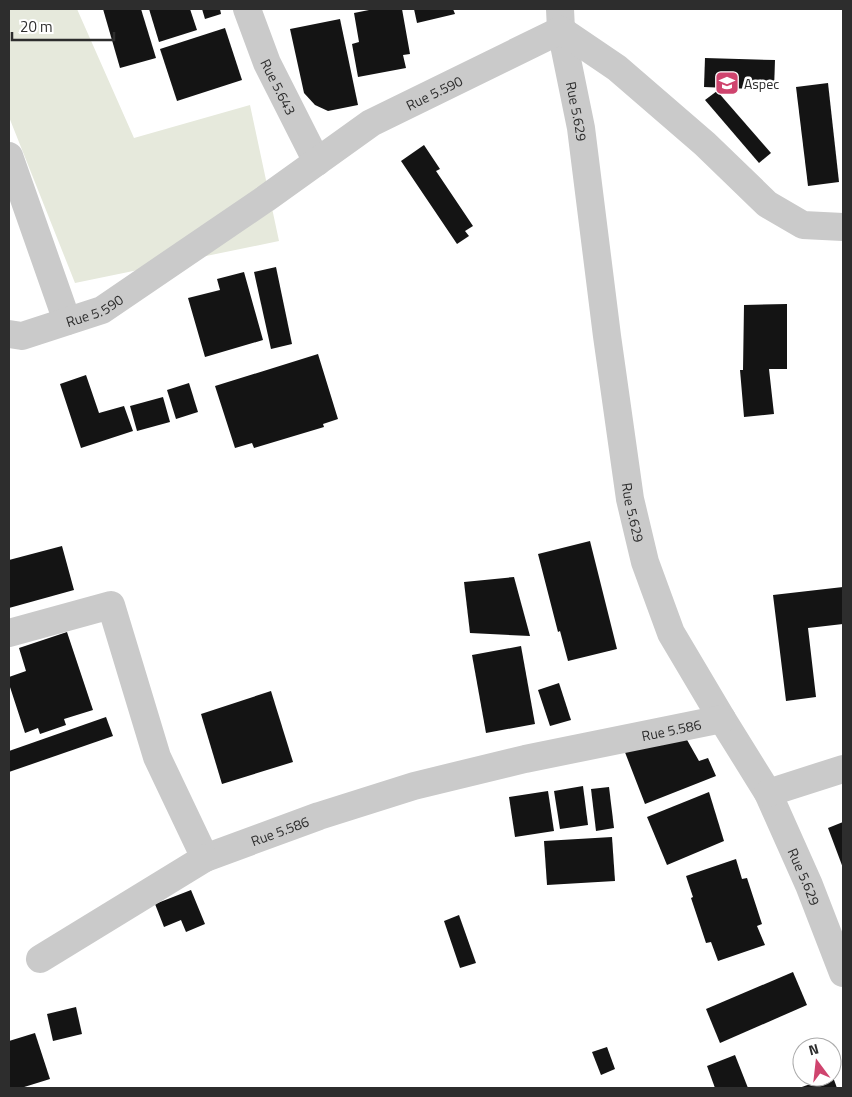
<svg xmlns="http://www.w3.org/2000/svg" width="852" height="1097" viewBox="0 0 852 1097" font-family="'Titillium Web',sans-serif">
	<style>
		.green { fill: #e6e9dc }
		.building { fill: #141414 }
		.lines { fill: none; stroke-linecap: round; stroke-linejoin: round }
		.street { stroke: #cacaca; stroke-width: 28 }
		.labels { text-anchor: middle; dominant-baseline: central; stroke-width: 5; stroke-linejoin: round; paint-order: stroke }
		.poi-label { font-size: 14px; fill: #2d2d2d; stroke: #fff; text-anchor: start }
		.street-label { font-size: 14px; fill: #2d2d2d; stroke: #fff }
	</style>
	<rect width="100%" height="100%" fill="#fff"/>
	<polygon class="green" points="9,9 77,9 134,138 250,105 279,241 75,283 9,117"/>
	<g class="building">
		<polygon points="103,9 141,9 156,58 120,68"/>
		<polygon points="149,9 190,9 197,30 159,42"/>
		<polygon points="202,9 220,9 221,14 205,19"/>
		<polygon points="374,9 402,9 410,54 403,55 406,68 358,77 352,44 359,42 354,13"/>
		<polygon points="414,9 453,9 455,14 417,23"/>
		<polygon points="340,19 358,105 328,111 315,105 304,93 290,29"/>
		<polygon points="225,28 242,80 177,101 160,49"/>
		<polygon points="705,58 775,60 774,90 704,87"/>
		<polygon points="828,83 839,182 808,186 796,87"/>
		<polygon points="717,91 771,153 759,163 705,100"/>
		<polygon points="424,145 440,169 436,171 473,226 465,231 469,236 457,244 401,161"/>
		<polygon points="276,267 292,344 271,349 254,272"/>
		<polygon points="244,272 263,340 205,357 188,298 220,290 217,279"/>
		<polygon points="787,304 787,369 769,369 774,414 744,417 740,370 743,370 744,305"/>
		<polygon points="318,354 338,419 323,424 324,427 254,448 252,443 235,448 215,386"/>
		<polygon points="86,375 99,413 124,406 133,431 81,448 60,384"/>
		<polygon points="189,383 198,412 176,419 167,390"/>
		<polygon points="163,397 170,422 137,431 130,406"/>
		<polygon points="590,541 617,649 568,661 560,631 558,632 538,554"/>
		<polygon points="62,546 74,590 9,608 9,560"/>
		<polygon points="514,577 530,636 470,633 464,582"/>
		<polygon points="843,587 843,624 808,628 816,697 786,701 773,595"/>
		<polygon points="67,632 93,710 64,719 66,725 40,734 38,728 25,733 9,684 9,677 26,671 19,648"/>
		<polygon points="521,646 535,724 486,733 472,655"/>
		<polygon points="559,683 571,720 550,726 538,690"/>
		<polygon points="271,691 293,762 222,784 201,714"/>
		<polygon points="106,717 113,736 9,772 9,751"/>
		<polygon points="682,731 699,761 708,758 716,776 645,804 621,742"/>
		<polygon points="583,786 588,825 560,829 554,791"/>
		<polygon points="609,787 614,828 596,831 591,789"/>
		<polygon points="548,791 554,831 515,837 509,797"/>
		<polygon points="709,792 724,841 667,865 647,817"/>
		<polygon points="843,822 843,868 828,828"/>
		<polygon points="612,837 615,881 547,885 544,841"/>
		<polygon points="736,859 742,879 747,878 762,924 757,926 765,945 718,961 711,942 706,943 691,898 693,897 686,876"/>
		<polygon points="191,890 205,924 186,932 181,920 164,927 155,904"/>
		<polygon points="459,915 476,963 460,968 444,921"/>
		<polygon points="793,972 807,1005 720,1043 706,1009"/>
		<polygon points="76,1007 82,1034 53,1041 47,1014"/>
		<polygon points="35,1033 50,1079 21,1088 9,1088 9,1041"/>
		<polygon points="607,1047 615,1069 601,1075 592,1052"/>
		<polygon points="735,1055 748,1088 715,1088 707,1066"/>
		<polygon points="830,1077 833,1077 837,1088 799,1088"/>
	</g>
	<g class="lines">
		<g class="street">
			<path id="s1" d="M247,9L267,63L317,162"/>
			<path id="s2" d="M560,9L561,30L581,128L607,336L630,499L645,562L671,633L722,719L768,793L809,885L843,973"/>
			<polyline points="9,156 67,321"/>
			<path id="s3" d="M9,334L22,336L102,310L265,199L371,123L561,30L617,68L705,144L767,204L803,225L843,227"/>
			<path id="s4" d="M9,633L111,605L157,757L205,858L319,816L414,786L525,759L722,719"/>
			<polyline points="768,793 843,769"/>
			<polyline points="40,959 205,858"/>
		</g>
	</g>
	<defs>
		<g id="school-square" transform="scale(1.25)"><rect x="-9" y="-9" width="18" height="18" rx="4" fill="#cf446e" stroke="#fff"/><path d="M0-5L7-2L0 1L-7-2ZM-4 1L0 2.5L4 1V4Q0 6-4 4Z" fill="#fff"/></g>
	</defs>
	<g fill-rule="evenodd">
		<use href="#school-square" x="727" y="83"/>
	</g>
	<g class="labels">
		<g class="poi-label">
			<text x="744" y="83">Aspec</text>
		</g>
		<g class="street-label">
			<text stroke="none"><textPath href="#s1" startOffset="84">Rue 5.643</textPath></text>
			<text stroke="none"><textPath href="#s3" startOffset="495">Rue 5.590</textPath></text>
			<text stroke="none"><textPath href="#s2" startOffset="104">Rue 5.629</textPath></text>
			<text stroke="none"><textPath href="#s3" startOffset="90">Rue 5.590</textPath></text>
			<text stroke="none"><textPath href="#s2" startOffset="509">Rue 5.629</textPath></text>
			<text stroke="none"><textPath href="#s4" startOffset="861">Rue 5.586</textPath></text>
			<text stroke="none"><textPath href="#s4" startOffset="456">Rue 5.586</textPath></text>
			<text stroke="none"><textPath href="#s2" startOffset="914">Rue 5.629</textPath></text>
		</g>
	</g>
	<rect width="852" height="1097" fill="none" stroke="#2d2d2d" stroke-width="20"/>
	<g transform="translate(817 1062) rotate(345)"><circle r="24" fill="#ffffff" stroke="#ababab"/>
	<path d="M0-4L9 19L0 12L-9 19Z" fill="#cf446e"/>
	<text y="-8" font-size="14" font-weight="bold" text-anchor="middle" fill="#2d2d2d">N</text>
	</g>
	<path d="M12 32v8h102v-8" fill="none" stroke="#2d2d2d" stroke-width="2.5"/>
	<text x="20" y="32" font-size="15" fill="#2d2d2d" stroke="#ffffff" stroke-width="4" paint-order="stroke">20 m</text>
</svg>
